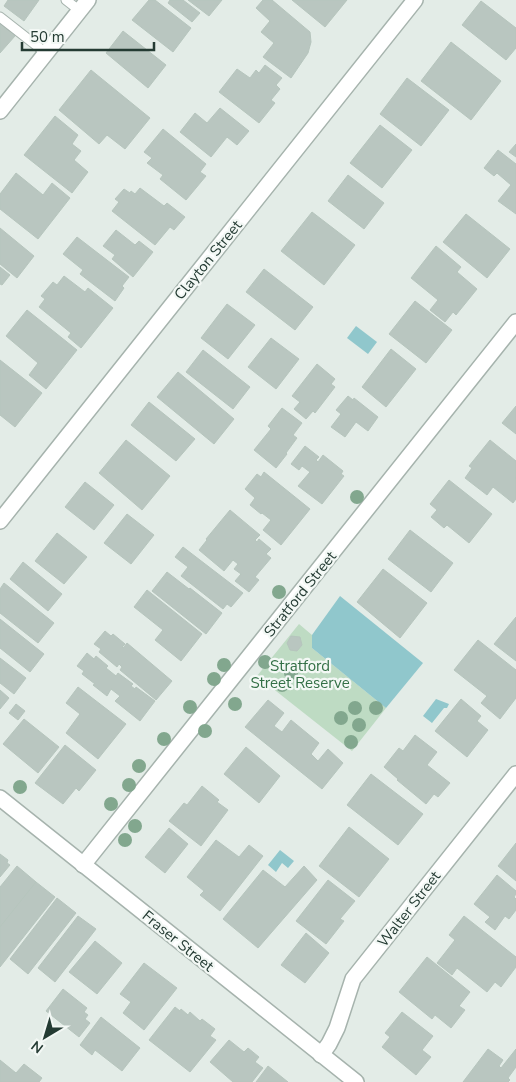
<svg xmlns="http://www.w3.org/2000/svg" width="516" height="1082" viewBox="0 0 516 1082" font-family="'Nunito Sans',sans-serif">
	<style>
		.green { fill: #bedbc3 }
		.water { fill: #90c7cc }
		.building { fill: #b9c6c0; stroke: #b6c5bd }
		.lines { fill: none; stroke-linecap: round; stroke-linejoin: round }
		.service-casing { stroke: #a6b3ad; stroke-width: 11 }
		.minor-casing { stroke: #a6b3ad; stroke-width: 18 }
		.tertiary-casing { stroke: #a6b3ad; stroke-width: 18 }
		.service { stroke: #fff; stroke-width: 9 }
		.minor { stroke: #fff; stroke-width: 15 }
		.tertiary { stroke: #fff; stroke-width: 15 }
		.tree { fill: #82a78e }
		.labels { text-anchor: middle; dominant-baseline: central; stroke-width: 4.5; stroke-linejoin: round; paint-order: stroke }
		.street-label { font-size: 15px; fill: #243b33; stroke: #f3f8f5 }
		.park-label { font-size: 15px; fill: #326f45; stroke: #f3f8f5 }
	</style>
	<rect width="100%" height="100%" fill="#e3ece7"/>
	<polygon class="green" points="299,624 312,635 312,648 386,708 352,751 257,676"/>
	<g class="water">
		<polygon points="356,326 377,342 368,354 347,338"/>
		<polygon points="340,596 423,663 386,708 312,648 312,635"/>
		<polygon points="436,699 449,704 447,708 444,708 432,723 423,716"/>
		<polygon points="280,850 294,861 288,868 282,863 276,872 268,865"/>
	</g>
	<g class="building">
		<polygon points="8,0 39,0 24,21 4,6"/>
		<polygon points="149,0 155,0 191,28 173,52 132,20"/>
		<polygon points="170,0 183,0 200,13 192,22 168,3"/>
		<polygon points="188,0 222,0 209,16"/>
		<polygon points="263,0 272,0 310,32 311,42 308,53 291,78 263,57 274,43 261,32 270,21 256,8"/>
		<polygon points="292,0 347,0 325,27"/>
		<polygon points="481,1 516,28 516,48 506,60 462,25"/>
		<polygon points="0,23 15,36 0,53"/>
		<polygon points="123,31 166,65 148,88 106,53"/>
		<polygon points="451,42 501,81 471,120 421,81"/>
		<polygon points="265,65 282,78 276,85 280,89 271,100 275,103 259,123 219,92 237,69 250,78 256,70 259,73"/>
		<polygon points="91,70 150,118 125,149 107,135 99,144 59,110"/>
		<polygon points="407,78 449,110 421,146 380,114"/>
		<polygon points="220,108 249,131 237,145 227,137 211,157 180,132 195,113 207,123"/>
		<polygon points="55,116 78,135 72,144 81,151 74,160 88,172 72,193 24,155"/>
		<polygon points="380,125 412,150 382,188 350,163"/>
		<polygon points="163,129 206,164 200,172 206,176 186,200 160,179 163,175 147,163 152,158 144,152"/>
		<polygon points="516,144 516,157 509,152"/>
		<polygon points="498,150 516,164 516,214 498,201 511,185 497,173 494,176 484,168"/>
		<polygon points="16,173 43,195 52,183 70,198 38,239 0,209 0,194"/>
		<polygon points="348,175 384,203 364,229 328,201"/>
		<polygon points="140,188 164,206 167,203 185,217 174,230 170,227 155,245 112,211 119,202 115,199 124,189 130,193 131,191 135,194"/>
		<polygon points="312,212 355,245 324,285 281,251"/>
		<polygon points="466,214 510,249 487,278 443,242"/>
		<polygon points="0,228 34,256 17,278 0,264"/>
		<polygon points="116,230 135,245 139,241 153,252 133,277 112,259 115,255 103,246"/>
		<polygon points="77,237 129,277 122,286 124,288 115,301 80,274 83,270 63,254"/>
		<polygon points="436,246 461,267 457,272 477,289 456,315 453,312 445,322 430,310 438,300 411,278"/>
		<polygon points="0,267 10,275 2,285 0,284"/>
		<polygon points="264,269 313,307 295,330 246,292"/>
		<polygon points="64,276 85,292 88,288 113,308 81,348 68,337 71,333 39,307 45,299 41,296 53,282 57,285"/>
		<polygon points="415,301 452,330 426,363 389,334"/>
		<polygon points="227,304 255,325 228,359 201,338"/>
		<polygon points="27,310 77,350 46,389 29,375 38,363 6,336"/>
		<polygon points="271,338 299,359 276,389 248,367"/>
		<polygon points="391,349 416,369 386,407 362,387"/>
		<polygon points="203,350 250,387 233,409 186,372"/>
		<polygon points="0,360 42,393 15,427 0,415"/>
		<polygon points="317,364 335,379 331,384 335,387 315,413 313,411 306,419 294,409 300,402 292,396"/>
		<polygon points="178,372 234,419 214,444 157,397"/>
		<polygon points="348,396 353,400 354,398 378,417 368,431 356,422 345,437 331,427 341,414 336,410"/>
		<polygon points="149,402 195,439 176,461 131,425"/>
		<polygon points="516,406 516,434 502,423"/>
		<polygon points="282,408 302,423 293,435 297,438 286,453 287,454 276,468 254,450 271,429 268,426"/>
		<polygon points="126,440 170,476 142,510 99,473"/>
		<polygon points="490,440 516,461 516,477 515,478 516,479 516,499 513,503 493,487 487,495 465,478 472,468 469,466"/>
		<polygon points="305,446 319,457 316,460 318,462 323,455 343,471 341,474 344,476 322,504 298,486 310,472 302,466 299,470 291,464"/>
		<polygon points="264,472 310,509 281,545 263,530 271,520 262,513 261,514 250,505 255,498 245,489 257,474 261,477"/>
		<polygon points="449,480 492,514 469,543 447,525 444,528 431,517 437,510 430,504"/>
		<polygon points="85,482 114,505 94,530 65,507"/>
		<polygon points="230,510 260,535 255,540 257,542 259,539 271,549 266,554 271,558 255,577 259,580 249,592 235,581 241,574 234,569 238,564 233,560 224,571 199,550 207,540 206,539"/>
		<polygon points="127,514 154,535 131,564 104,543"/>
		<polygon points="410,530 453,563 431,592 388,559"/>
		<polygon points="57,533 87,557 64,584 35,561"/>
		<polygon points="183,547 243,593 231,607 227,604 223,609 181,576 188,567 175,557"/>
		<polygon points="23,562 62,594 48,611 10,579"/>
		<polygon points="383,569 427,603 400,638 357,602"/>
		<polygon points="167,572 189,589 190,588 222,613 206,634 152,591"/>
		<polygon points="4,583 54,623 38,643 0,613 0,589"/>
		<polygon points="147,590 202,634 181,661 155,640 163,630 134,607"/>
		<polygon points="516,617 516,661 494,644"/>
		<polygon points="0,619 44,654 30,672 0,648"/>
		<polygon points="105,631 111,636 113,634 125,644 122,647 123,648 127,643 172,681 156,700 120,670 122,667 119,664 117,667 99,652 101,649 94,644"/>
		<polygon points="291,636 300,637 302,645 297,651 290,650 287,643"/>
		<polygon points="478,640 516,670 516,698 500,719 481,703 487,696 454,670"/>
		<polygon points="87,653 94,659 96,656 108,666 106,668 116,676 118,673 133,684 131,686 135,689 136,687 155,701 140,721 115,701 120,696 111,689 107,696 93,685 95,684 82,674 84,671 77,666"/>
		<polygon points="0,658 26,678 14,694 0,683"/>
		<polygon points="78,687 126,724 98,759 66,733 80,714 66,703"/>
		<polygon points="0,690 9,698 0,709"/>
		<polygon points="461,699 481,716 477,721 488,730 467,757 435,731"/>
		<polygon points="268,700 284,713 274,726 282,732 291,720 319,743 311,754 318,761 328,749 343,763 322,789 245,727"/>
		<polygon points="16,704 25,711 18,720 9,713"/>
		<polygon points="24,719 59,747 38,773 3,744"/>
		<polygon points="415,735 437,752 427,765 450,783 438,797 434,794 426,804 397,780 398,779 384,767 399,748 403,751"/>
		<polygon points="65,745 96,770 79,791 76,788 63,804 35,783"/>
		<polygon points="246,747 280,776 259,803 224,774"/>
		<polygon points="371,774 423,814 398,845 347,805"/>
		<polygon points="202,786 219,800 217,802 228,810 201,846 169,821 184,803 187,805"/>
		<polygon points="349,827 389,859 359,897 319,866"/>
		<polygon points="169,828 188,844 165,873 145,857"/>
		<polygon points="216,840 239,857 249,845 263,856 220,911 200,895 204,891 187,877"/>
		<polygon points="516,843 516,881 498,866"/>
		<polygon points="0,854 8,860 7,863 10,865 0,877"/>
		<polygon points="17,866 36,882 0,927 0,887"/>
		<polygon points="304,866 317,880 258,948 223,919 263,870 285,887"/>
		<polygon points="497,875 516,891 516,894 514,897 516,899 516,910 509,919 505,916 495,930 485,922 490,917 474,904"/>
		<polygon points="328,880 355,901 340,919 344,921 326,944 296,921"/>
		<polygon points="36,882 55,897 0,967 0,927"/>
		<polygon points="57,898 76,913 28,974 10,959"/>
		<polygon points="78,916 96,929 55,982 38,968"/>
		<polygon points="464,916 516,957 516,967 501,987 495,982 487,992 457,968 452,975 437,963 455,940 449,935"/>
		<polygon points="306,933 329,953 305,983 281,965"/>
		<polygon points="95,941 122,963 97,994 69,972"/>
		<polygon points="427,957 470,992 459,1006 465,1010 451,1028 435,1015 432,1019 399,992"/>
		<polygon points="144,963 177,988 144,1030 123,1013 131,1002 120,994"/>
		<polygon points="63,989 87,1008 84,1012 88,1015 85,1019 90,1023 79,1037 46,1011"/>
		<polygon points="175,1007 180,1011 181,1009 188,1015 190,1012 200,1021 202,1019 215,1029 210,1036 216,1040 190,1072 149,1040"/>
		<polygon points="402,1012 433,1036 422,1050 431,1057 416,1075 382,1047 390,1037 385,1033"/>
		<polygon points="101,1017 140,1048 122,1071 95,1050 92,1055 80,1045"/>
		<polygon points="229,1040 244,1052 248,1048 259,1057 255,1062 263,1068 252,1082 233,1082 210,1062"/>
		<polygon points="488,1049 503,1060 499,1066 501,1068 516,1049 516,1067 508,1078 510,1080 508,1082 463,1082"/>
		<polygon points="0,1060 16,1073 24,1064 42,1078 39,1082 0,1082"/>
		<polygon points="268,1066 288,1082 256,1082"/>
	</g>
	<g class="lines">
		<g class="service-casing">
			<g id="service">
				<polyline points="66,0 80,11"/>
				<polyline points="0,17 46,53"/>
			</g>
		</g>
		<g class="minor-casing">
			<g id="minor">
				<polyline points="0,521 415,0"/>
				<polyline points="0,798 356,1082"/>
				<polyline points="83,865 516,322"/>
				<polyline points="321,1055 329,1044 337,1028 353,979 516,774"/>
			</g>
		</g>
		<g class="tertiary-casing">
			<polyline id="tertiary" points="0,111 88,0"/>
		</g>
		<use href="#service" class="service"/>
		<use href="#minor" class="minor"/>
		<use href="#tertiary" class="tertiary"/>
	</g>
	<g class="tree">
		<circle cx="357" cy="497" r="7"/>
		<circle cx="279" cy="592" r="7"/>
		<circle cx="265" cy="662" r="7"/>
		<circle cx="224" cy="665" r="7"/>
		<circle cx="291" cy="673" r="7"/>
		<circle cx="214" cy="679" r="7"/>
		<circle cx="282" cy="685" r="7"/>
		<circle cx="235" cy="704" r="7"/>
		<circle cx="190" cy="707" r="7"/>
		<circle cx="355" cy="708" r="7"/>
		<circle cx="376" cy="708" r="7"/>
		<circle cx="341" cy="718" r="7"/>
		<circle cx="359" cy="725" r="7"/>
		<circle cx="205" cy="731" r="7"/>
		<circle cx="164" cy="739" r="7"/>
		<circle cx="351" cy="742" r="7"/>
		<circle cx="139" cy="766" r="7"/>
		<circle cx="129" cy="785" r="7"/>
		<circle cx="20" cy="787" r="7"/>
		<circle cx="111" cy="804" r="7"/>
		<circle cx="135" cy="826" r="7"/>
		<circle cx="125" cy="840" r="7"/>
	</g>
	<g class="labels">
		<g class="street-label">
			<text transform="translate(208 260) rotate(-51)">Clayton Street</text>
			<text transform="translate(300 594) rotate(-51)">Stratford Street</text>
			<text transform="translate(409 909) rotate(-52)">Walter Street</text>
			<text transform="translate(178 941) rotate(39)">Fraser Street</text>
		</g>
		<g class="park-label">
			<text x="300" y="666">Stratford<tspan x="300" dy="17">Street Reserve</tspan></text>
		</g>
	</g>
	<g transform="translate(45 1037) rotate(218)" stroke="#f3f8f5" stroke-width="4" paint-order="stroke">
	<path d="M0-4L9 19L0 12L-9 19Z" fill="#243b33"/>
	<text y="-8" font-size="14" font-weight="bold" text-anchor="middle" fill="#243b33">N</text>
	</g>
	<path d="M22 42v8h132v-8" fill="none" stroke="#243b33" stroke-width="2.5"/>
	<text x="30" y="42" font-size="15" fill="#243b33" stroke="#f3f8f5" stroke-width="4" paint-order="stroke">50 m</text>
</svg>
